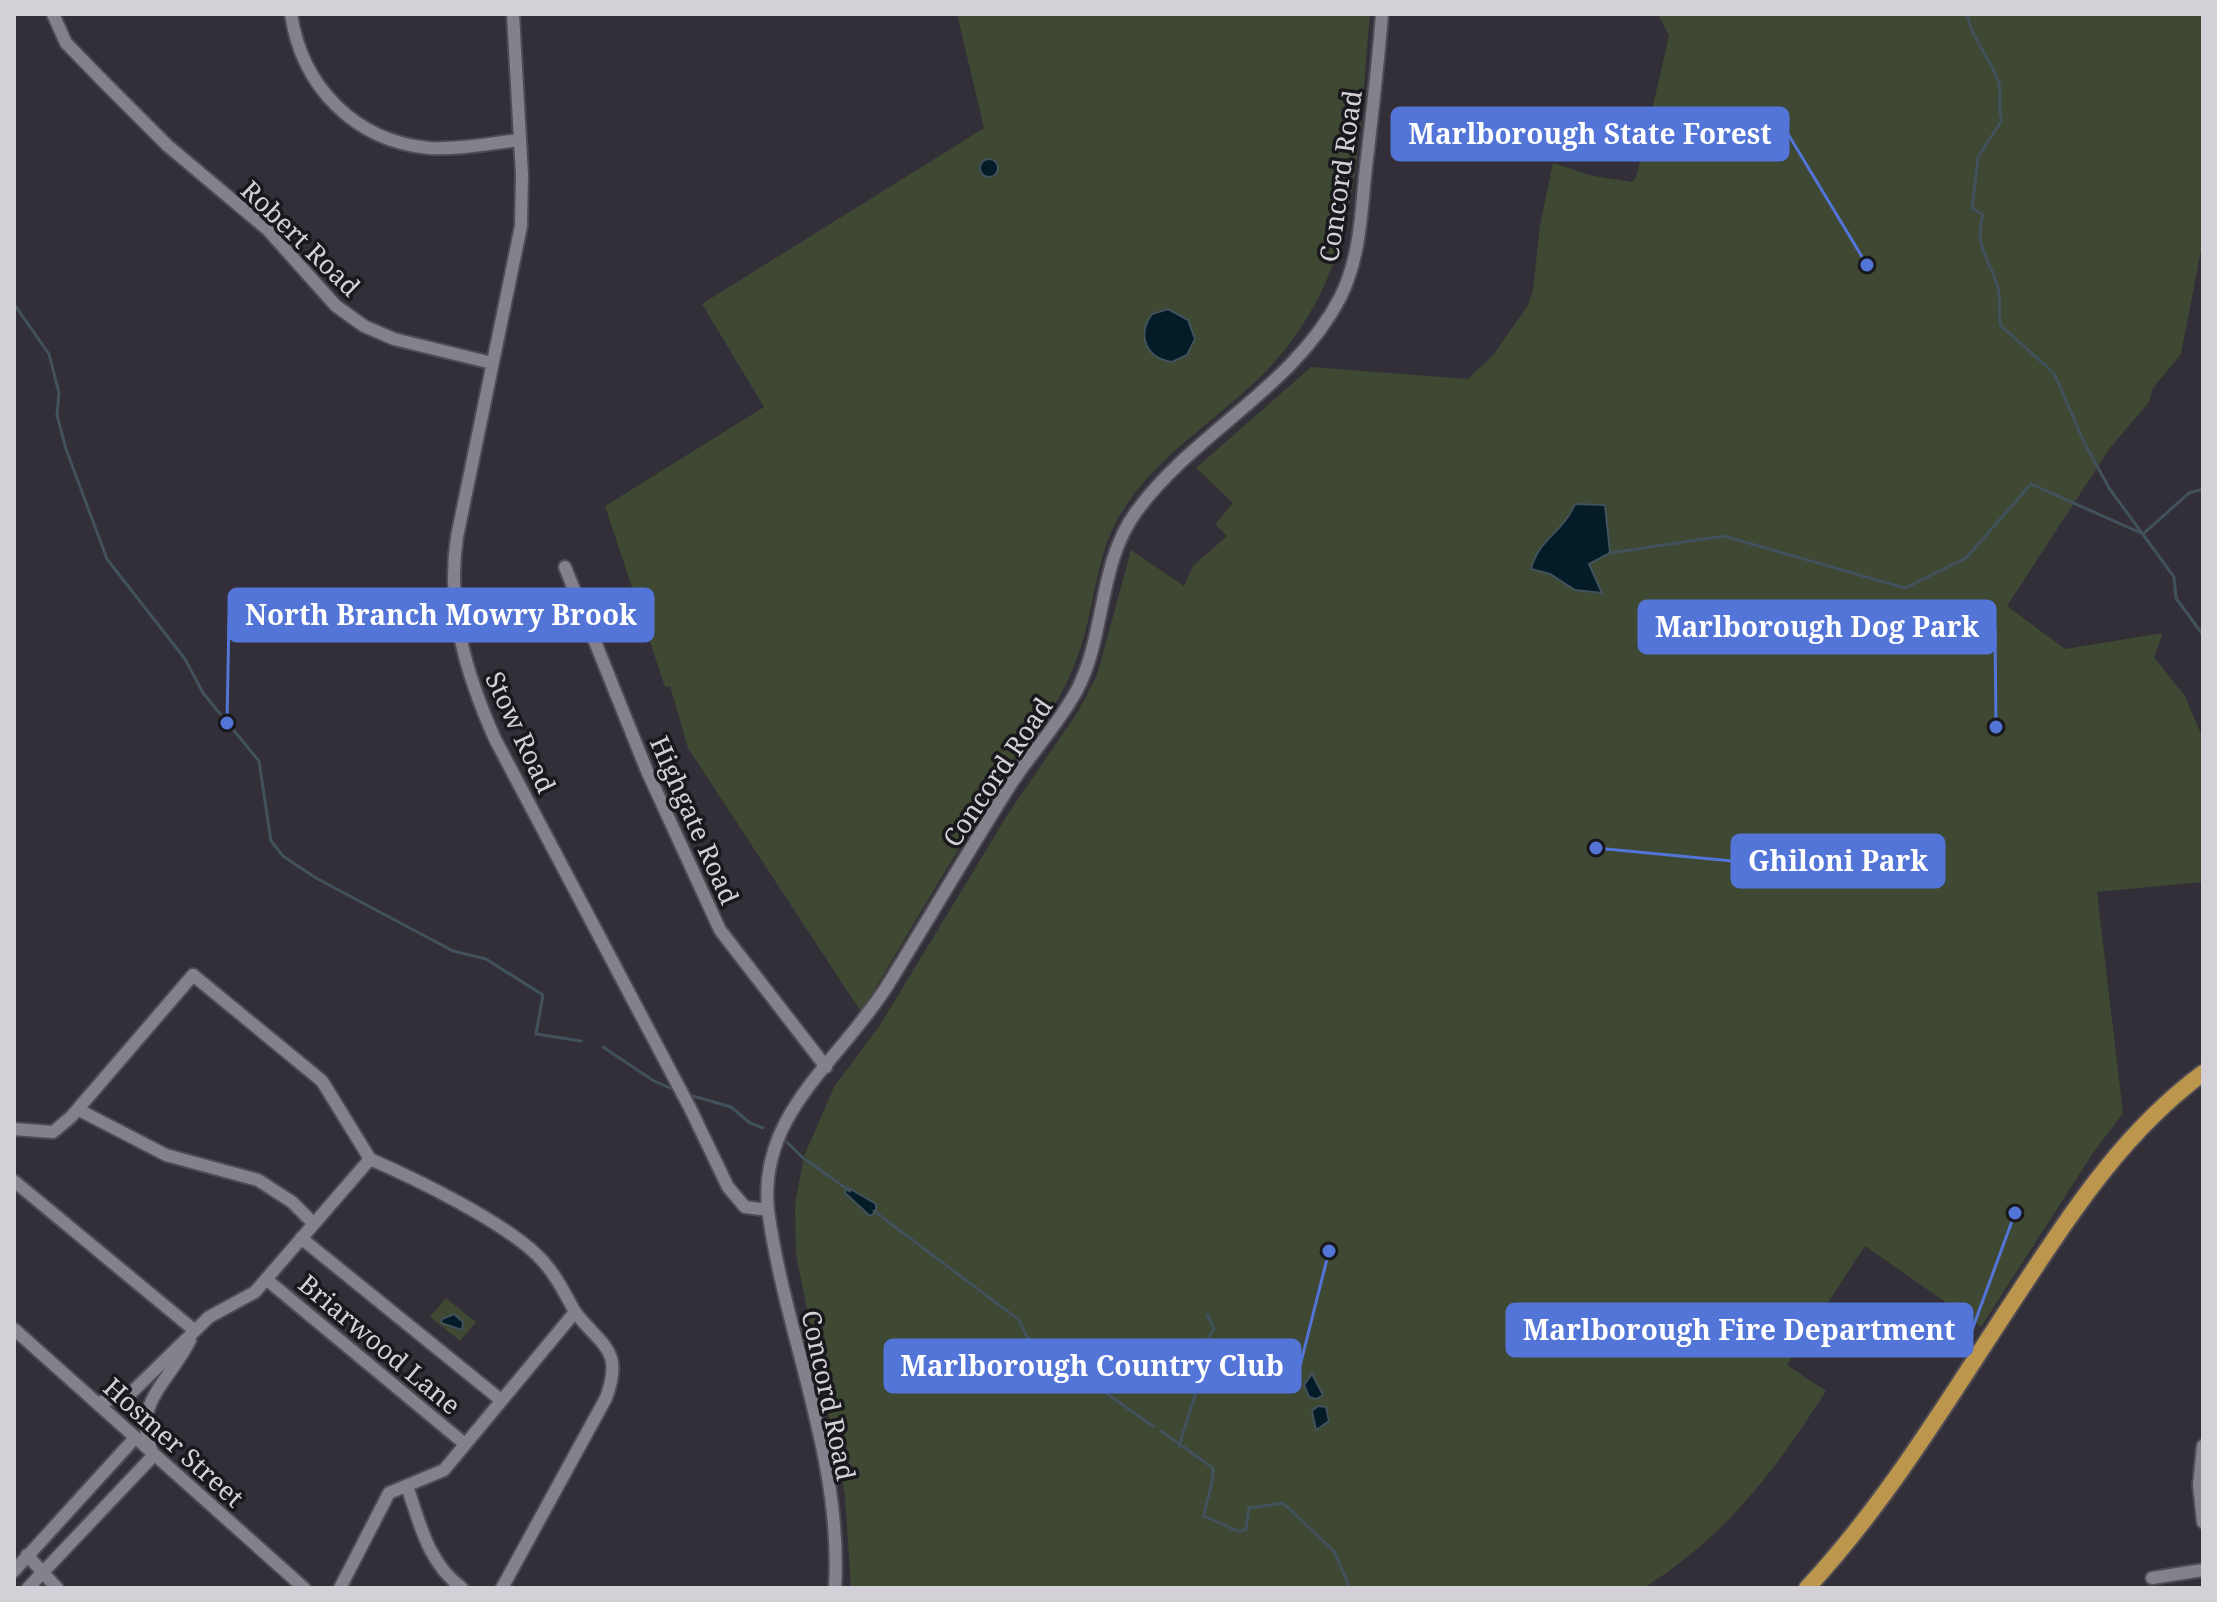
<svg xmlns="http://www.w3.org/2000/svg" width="2217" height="1602" viewBox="0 0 2217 1602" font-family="'Noto Serif',serif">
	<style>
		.green { fill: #3e4832 }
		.water { fill: #031c27; stroke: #41525c; stroke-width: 2 }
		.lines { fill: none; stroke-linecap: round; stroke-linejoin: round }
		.stream { stroke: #41525c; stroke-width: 3 }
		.minor-casing { stroke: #4e4b53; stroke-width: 16 }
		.major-casing { stroke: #4e4b53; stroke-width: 20 }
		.minor { stroke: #84808c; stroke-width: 12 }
		.major { stroke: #bd964d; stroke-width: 16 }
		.labels { text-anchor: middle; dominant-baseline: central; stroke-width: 7; stroke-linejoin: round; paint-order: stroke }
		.street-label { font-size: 26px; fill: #d3d1d7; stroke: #19181c }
		.leader { fill: none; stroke: #5475d8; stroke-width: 3 }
		.callout-dot { fill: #5475d8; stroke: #19181c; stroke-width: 3 }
		.callout { fill: #5475d8; stroke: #5475d8; stroke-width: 3 }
		.callout-label { font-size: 28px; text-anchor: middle; font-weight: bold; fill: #fff }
	</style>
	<rect width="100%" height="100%" fill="#322f38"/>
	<g class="green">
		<path d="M957,14H1370C1357,149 1363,279 1257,380C1208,427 1146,463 1114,526C1093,570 1093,622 1074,666C1054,716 1016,759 987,804C943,872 903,943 861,1012L688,748L670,686L665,687L605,506L764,407L702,304L984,128Z"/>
		<path d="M1658,14H2203V240L2181,354L2153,388L2149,402L2110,448L2007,606L2065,649L2163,633L2154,657L2185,696L2203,739V882L2097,892L2123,1113L2093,1153L1981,1327L1865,1246L1787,1365L1826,1391C1774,1472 1727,1535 1644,1588H851L845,1495L796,1255L795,1205L804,1156L834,1087L880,1025L1008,814L1079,710L1097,675L1131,550L1184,586L1193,566L1227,536L1215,524L1233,503L1196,468L1311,367L1468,379L1494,354L1528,305L1533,290L1540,225L1553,163L1593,176L1632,182L1636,178L1669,36Z"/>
		<polygon points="446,1298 476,1322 460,1341 430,1317"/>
	</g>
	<g class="water">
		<circle cx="989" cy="168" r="9"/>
		<path d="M1168,309L1188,320L1195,339L1187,355L1172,362C1145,358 1137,335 1152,314Z"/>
		<path d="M1575,504L1605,505L1610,553L1589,564L1602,593L1575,590L1550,574L1531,569C1539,538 1562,534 1575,504Z"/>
		<polygon points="847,1187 876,1204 876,1212 870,1216 845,1193"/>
		<polygon points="454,1314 463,1322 462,1330 441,1323 442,1319"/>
		<polygon points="1312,1374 1323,1395 1316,1399 1309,1397 1304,1385"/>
		<polygon points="1318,1406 1326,1407 1329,1421 1316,1430 1312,1411"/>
	</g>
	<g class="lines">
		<g class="stream">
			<path d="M1967,14C1972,41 1991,58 1999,83C2002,95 1997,108 2002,120L1978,157L1972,208L1983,215C1972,248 1995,266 1999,293C2000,304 1999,315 2000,325L2054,373L2084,442L2109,488L2174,577L2176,598L2203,635"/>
			<polyline points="14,304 49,354 59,393 57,415 66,449 107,559 185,659 203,693 259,761 271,841 283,856 316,878 453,951 486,959 543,995 536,1034 581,1041"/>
			<polyline points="1610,553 1724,536 1905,588 1966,558 2031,484 2143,534 2189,493 2203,489"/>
			<polyline points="603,1047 654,1081 670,1088"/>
			<polyline points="693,1096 731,1107 750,1123 763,1128"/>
			<polyline points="787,1142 803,1158 850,1191"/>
			<polyline points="874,1211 1019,1320 1027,1337 1154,1427"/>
			<path d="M1161,1431L1213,1468C1214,1485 1206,1499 1204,1516L1240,1532L1246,1529L1249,1508L1283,1503L1334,1551L1350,1588"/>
			<polyline points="1179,1446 1197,1389 1187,1372 1214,1329 1207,1314"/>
		</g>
		<g class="minor-casing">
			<g id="minor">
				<polyline points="53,14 66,43 103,81 168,146 268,230 336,306 364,326 394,339 492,363"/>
				<path d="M291,14C302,87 355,141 429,148C458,150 491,143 520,140"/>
				<path d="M513,14L522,175L521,226L457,537C446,608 466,674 495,739L690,1108L728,1187L745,1207L768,1210"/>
				<polyline points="565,567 647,771 720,930 826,1067"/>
				<polyline points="79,1110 166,1155 258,1180 292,1202 312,1222"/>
				<polyline points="14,1129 53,1132 71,1117 193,975 322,1081 370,1159"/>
				<polyline points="14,1181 194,1330"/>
				<polyline points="301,1238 501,1400"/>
				<polyline points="266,1279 465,1444"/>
				<polyline points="14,1329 304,1588"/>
				<path d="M97,1403L130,1394L209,1317L255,1292L370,1159C416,1179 502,1221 537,1255C554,1271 564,1292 575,1312L444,1470L389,1493L340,1588"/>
				<polyline points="2203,1446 2199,1485 2203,1522"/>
				<path d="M407,1486C420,1524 428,1563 462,1588"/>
				<polyline points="27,1555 57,1588"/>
				<polyline points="14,1571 134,1439"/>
				<polyline points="2152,1578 2203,1570"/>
				<path d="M28,1588L153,1456C150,1445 144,1429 146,1418C151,1390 178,1366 190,1340"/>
				<path d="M502,1588L606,1398C624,1349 602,1347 575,1312"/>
				<path d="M835,1588C843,1460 785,1335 768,1210C758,1112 841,1061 889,983C929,918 968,852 1009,787C1030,754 1058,725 1077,690C1106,634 1098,564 1136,512C1195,431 1294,388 1341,296C1361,254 1361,211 1366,167C1372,116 1378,65 1382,14"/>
			</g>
		</g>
		<g class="major-casing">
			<path id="major" d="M1807,1588C1891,1498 1955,1388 2023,1286C2076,1206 2125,1131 2203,1073"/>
		</g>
		<use href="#minor" class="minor"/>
		<use href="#major" class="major"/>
	</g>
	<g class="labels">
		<g class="street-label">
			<text transform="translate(1340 176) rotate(-82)">Concord Road</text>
			<text transform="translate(301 238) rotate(44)">Robert Road</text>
			<text transform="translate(521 732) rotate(65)">Stow Road</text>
			<text transform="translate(997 772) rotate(-56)">Concord Road</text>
			<text transform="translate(695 820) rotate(66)">Highgate Road</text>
			<text transform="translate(380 1344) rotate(40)">Briarwood Lane</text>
			<text transform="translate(829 1395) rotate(78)">Concord Road</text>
			<text transform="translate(174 1442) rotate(42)">Hosmer Street</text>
		</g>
	</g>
	<path class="leader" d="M1867 265L1788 134M227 723L229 615M1996 727L1995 627M1596 848L1732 861M2015 1213L1972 1330M1329 1251L1300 1366"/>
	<g class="callout-dot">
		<circle cx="1867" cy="265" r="8"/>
		<circle cx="227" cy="723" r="8"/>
		<circle cx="1996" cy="727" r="8"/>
		<circle cx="1596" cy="848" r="8"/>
		<circle cx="2015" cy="1213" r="8"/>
		<circle cx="1329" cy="1251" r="8"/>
	</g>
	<g class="callout">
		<rect x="1392" y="108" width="396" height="52" rx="8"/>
		<rect x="229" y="589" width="424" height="52" rx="8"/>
		<rect x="1639" y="601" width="356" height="52" rx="8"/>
		<rect x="1732" y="835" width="212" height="52" rx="8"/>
		<rect x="1507" y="1304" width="465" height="52" rx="8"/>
		<rect x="885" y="1340" width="415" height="52" rx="8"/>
	</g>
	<g class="callout-label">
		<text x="1590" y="144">Marlborough State Forest</text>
		<text x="441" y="625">North Branch Mowry Brook</text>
		<text x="1817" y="637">Marlborough Dog Park</text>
		<text x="1838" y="871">Ghiloni Park</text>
		<text x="1739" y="1340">Marlborough Fire Department</text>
		<text x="1092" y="1376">Marlborough Country Club</text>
	</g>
	<rect width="2217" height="1602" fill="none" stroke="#d3d1d7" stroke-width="32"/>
</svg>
